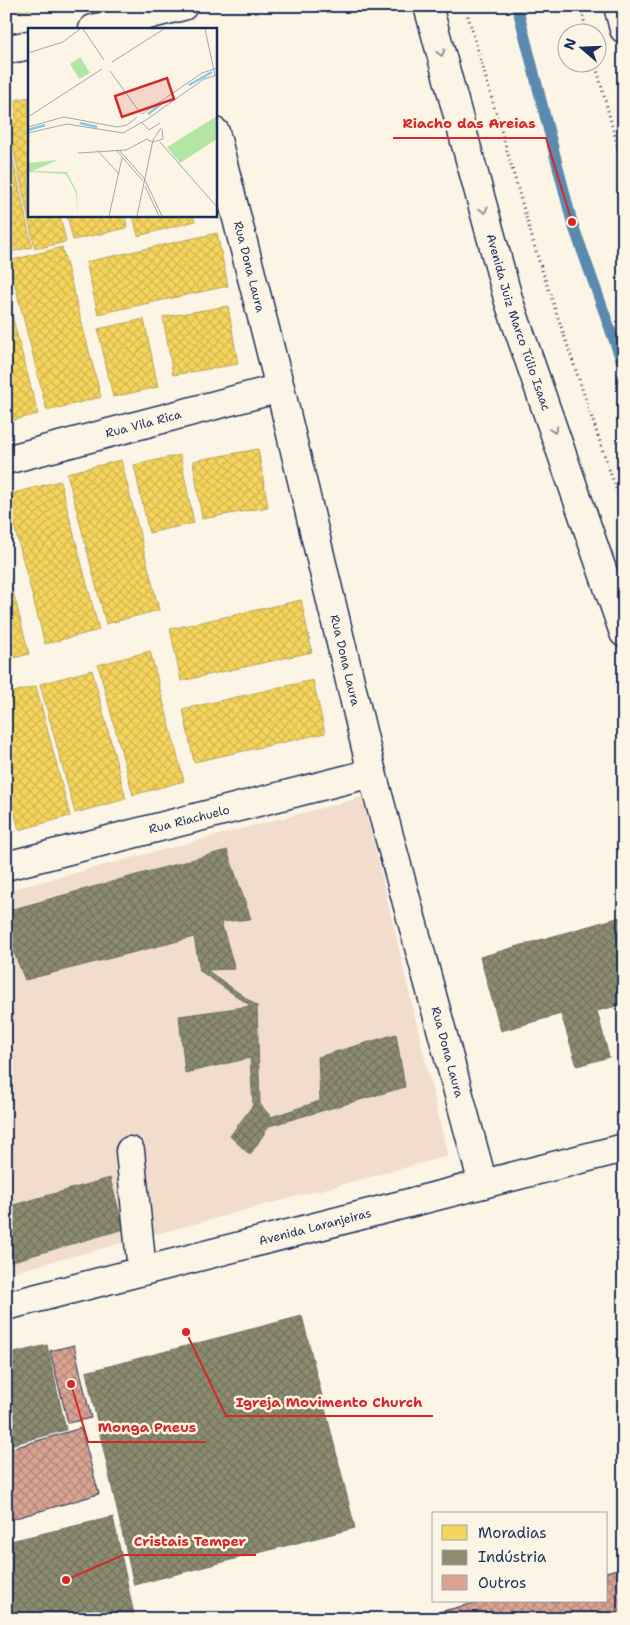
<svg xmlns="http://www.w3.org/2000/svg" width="630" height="1625" viewBox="0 0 630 1625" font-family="'Shantell Sans',sans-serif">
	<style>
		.built { fill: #f2ddcc }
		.homes { fill: url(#homes-cross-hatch); stroke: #b4a35d }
		.industry { fill: url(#industry-cross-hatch); stroke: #6a7069 }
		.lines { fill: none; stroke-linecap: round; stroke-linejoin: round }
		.stream { stroke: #5a8baf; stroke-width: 11 }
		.building { fill: url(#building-cross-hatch); stroke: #1b2f5e }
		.minor-casing { stroke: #1b2f5e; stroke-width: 31 }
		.major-casing { stroke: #1b2f5e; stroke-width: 31 }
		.path { stroke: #1b2f5e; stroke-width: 3; stroke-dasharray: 1 4; stroke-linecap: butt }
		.minor { stroke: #fcf5e5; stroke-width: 28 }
		.major { stroke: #fcf5e5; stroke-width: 28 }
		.oneway { stroke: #8c92a2 }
		.labels { text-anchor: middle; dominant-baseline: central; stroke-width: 5; stroke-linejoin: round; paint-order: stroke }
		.street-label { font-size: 12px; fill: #1b2f5e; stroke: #fcf5e5 }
		.inset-river { fill: none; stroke: #84c9e5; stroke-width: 2.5 }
		.inset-road { fill: none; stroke: #a2a6af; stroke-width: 1 }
		.view { fill: #d62828; fill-opacity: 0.15; stroke: #d62828; stroke-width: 2.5 }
		.inset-edge { fill: none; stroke: #1b2f5e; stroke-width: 2.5 }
		.leader { fill: none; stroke: #d62828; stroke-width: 2 }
		.callout-dot { fill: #d62828; stroke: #fcf5e5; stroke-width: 2 }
		.callout-label { font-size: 14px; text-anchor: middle; font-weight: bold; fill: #d62828; stroke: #fcf5e5; stroke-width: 5; stroke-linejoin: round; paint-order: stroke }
	</style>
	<defs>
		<pattern id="homes-cross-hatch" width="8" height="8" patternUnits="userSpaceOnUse" patternTransform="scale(1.25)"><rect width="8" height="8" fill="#f6d55c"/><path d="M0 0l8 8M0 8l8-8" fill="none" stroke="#d2b752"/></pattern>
		<pattern id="industry-cross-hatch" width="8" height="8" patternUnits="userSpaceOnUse" patternTransform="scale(1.25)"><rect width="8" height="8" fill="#8c8c6e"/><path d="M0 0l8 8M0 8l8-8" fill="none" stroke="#72735e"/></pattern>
		<pattern id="building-cross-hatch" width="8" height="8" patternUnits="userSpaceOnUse" patternTransform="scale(1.25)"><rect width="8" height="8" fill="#daa491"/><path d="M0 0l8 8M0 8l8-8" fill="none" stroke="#b0867a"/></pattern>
	</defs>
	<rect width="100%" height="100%" fill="#fcf5e5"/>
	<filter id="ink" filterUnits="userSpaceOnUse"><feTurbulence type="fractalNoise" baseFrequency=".02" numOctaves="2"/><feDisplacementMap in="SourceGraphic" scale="10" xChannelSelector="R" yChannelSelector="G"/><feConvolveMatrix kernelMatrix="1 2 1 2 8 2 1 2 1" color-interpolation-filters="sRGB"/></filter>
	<g filter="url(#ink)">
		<polygon class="built" points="363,797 448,1156 6,1274 6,891"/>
		<g class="homes">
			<polygon points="18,6 41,6 20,13"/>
			<polygon points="29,97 29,215 60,215 66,242 35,249 6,114 6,102"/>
			<polygon points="6,126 32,247 6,253"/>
			<polygon points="67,215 125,215 127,228 73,240"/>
			<polygon points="133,215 193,215 195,221 138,236"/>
			<polygon points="217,233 228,286 98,314 86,262"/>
			<polygon points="62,247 101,397 47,411 9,261"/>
			<polygon points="6,293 38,414 6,422"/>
			<polygon points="228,306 238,364 173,375 163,317"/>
			<polygon points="144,319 158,387 113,397 98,329"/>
			<polygon points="258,449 268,507 202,519 193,461"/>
			<polygon points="180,455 194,523 149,533 134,465"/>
			<polygon points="121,460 159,610 106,624 67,473"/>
			<polygon points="60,481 99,630 45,644 6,495"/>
			<polygon points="6,564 29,654 6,660"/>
			<polygon points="301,600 312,652 181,681 170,629"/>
			<polygon points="150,651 184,781 133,795 98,665"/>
			<polygon points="92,670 126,799 75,813 40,684"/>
			<polygon points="313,680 325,733 194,762 183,709"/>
			<polygon points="36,686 70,816 19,830 6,781 6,694"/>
		</g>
		<g class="industry">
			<polygon points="227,850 251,919 221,922 235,969 207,970 257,1006 260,1104 271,1117 320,1101 318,1057 396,1034 405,1087 269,1126 250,1155 230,1136 253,1105 250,1058 185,1073 179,1016 251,1006 200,971 194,937 25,980 10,943 6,945 6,911"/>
			<polygon points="624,916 624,1004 597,1011 609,1057 577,1066 561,1014 501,1031 480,957"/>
			<polygon points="110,1178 124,1229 6,1263 6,1207"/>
			<polygon points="302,1316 355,1528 134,1585 86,1372"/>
			<polygon points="47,1345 66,1430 6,1446 6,1355"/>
			<polygon points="113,1517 135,1619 6,1619 6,1542"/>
		</g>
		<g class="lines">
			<polyline class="stream" points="517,6 572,222 624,368"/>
		</g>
		<g class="building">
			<polygon points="74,1345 91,1418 68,1423 50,1351"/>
			<polygon points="81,1428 99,1494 6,1521 6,1450"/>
			<polygon points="624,1567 624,1619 410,1619 483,1601 606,1601 606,1572"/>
		</g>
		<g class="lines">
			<g class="minor-casing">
				<g id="minor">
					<polyline points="93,29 183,6"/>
					<polyline points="6,50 29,45"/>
					<path id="s1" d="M215,132L280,388L372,773L483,1184"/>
					<path id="s2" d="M6,460L280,388"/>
					<path id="s3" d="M6,866L372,773"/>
					<polyline points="130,1151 142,1271"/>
					<path id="s4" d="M6,1306L624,1148"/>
				</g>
			</g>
			<g class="major-casing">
				<g id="major">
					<path id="s5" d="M428,6L509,302L624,633"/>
					<polyline points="618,6 624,29"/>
				</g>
			</g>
			<g class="path">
				<polyline points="465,6 538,258 624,513"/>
				<polyline points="580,6 587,32"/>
				<polyline points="595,62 624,170"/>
			</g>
			<use href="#minor" class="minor"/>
			<use href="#major" class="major"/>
		</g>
		<defs><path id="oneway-chevron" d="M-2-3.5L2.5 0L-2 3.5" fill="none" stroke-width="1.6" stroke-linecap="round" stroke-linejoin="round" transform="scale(1.25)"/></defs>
		<g class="oneway">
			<use href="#oneway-chevron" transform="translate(441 53) rotate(75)"/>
			<use href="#oneway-chevron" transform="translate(484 210) rotate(75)"/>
			<use href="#oneway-chevron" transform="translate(554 430) rotate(71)"/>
		</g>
	</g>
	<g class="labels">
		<g class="street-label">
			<text stroke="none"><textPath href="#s1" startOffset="139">Rua Dona Laura</textPath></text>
			<text stroke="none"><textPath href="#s5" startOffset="329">Avenida Juiz Marco Túlio Isaac</textPath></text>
			<text stroke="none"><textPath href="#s2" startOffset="142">Rua Vila Rica</textPath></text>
			<text stroke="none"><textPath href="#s1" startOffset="544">Rua Dona Laura</textPath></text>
			<text stroke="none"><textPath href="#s3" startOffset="189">Rua Riachuelo</textPath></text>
			<text stroke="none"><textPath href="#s1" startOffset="949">Rua Dona Laura</textPath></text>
			<text stroke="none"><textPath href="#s4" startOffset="319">Avenida Laranjeiras</textPath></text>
		</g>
	</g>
	<g transform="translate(28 28)">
		<rect width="189" height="189" fill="#fcf5e5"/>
		<path d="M30,132L4,143L39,144L49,164L50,188L48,165L38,146L0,144V135Z" fill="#b3e5a5"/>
		<path d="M189,88V111L152,135L139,119Z" fill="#b3e5a5"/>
		<path d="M52,29L62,45L51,51L42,36Z" fill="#b3e5a5"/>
		<path class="inset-river" d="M161,57L184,44M120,86L133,76M52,95L69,99M0,102L17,97"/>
		<path class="inset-road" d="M55,1L76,32M177,1L187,47M0,25L35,14L52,1M84,34L136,1M82,43L113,86M114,86L174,45L189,40M0,89L74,41M118,92L176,51L189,47M114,95L121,102L132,95M0,99L36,89L89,99L99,97L109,89M0,105L39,96L95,105L118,92M125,114L135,111L134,101M132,114L189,179M69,122L91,146M88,122L115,153M91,122L116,150L134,188M50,125L98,122L119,111L124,114M117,158L131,188M81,188L94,130M109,188L125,112L133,100"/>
		<path class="view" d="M139,50L146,71L94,89L87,68Z"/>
		<rect width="189" height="189" class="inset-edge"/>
	</g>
	<path class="leader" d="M572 222L546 138H393M186 1332L226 1416H433M71 1384L88 1442H206M66 1580L123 1555H256"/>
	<g class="callout-dot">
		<circle cx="572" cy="222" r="5"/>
		<circle cx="186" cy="1332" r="5"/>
		<circle cx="71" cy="1384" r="5"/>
		<circle cx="66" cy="1580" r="5"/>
	</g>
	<g class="callout-label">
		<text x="469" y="128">Riacho das Areias</text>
		<text x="329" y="1407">Igreja Movimento Church</text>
		<text x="147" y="1432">Monga Pneus</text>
		<text x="190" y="1546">Cristais Temper</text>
	</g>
	<rect width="630" height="1625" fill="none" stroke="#fcf5e5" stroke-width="25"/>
	<rect x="12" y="12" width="605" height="1600" fill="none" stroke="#1b2f5e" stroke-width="2" filter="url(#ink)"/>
	<rect x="432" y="1512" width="175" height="90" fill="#fcf5e5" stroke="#a2a6af"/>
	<rect x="442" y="1525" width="25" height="15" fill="#f6d55c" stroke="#a2a6af"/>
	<text x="478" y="1538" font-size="15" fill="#1b2f5e">Moradias</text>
	<rect x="442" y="1550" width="25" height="15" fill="#8c8c6e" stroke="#a2a6af"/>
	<text x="478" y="1562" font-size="15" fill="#1b2f5e">Indústria</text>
	<rect x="442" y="1575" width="25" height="15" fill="#daa491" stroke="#a2a6af"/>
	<text x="478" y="1588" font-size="15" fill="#1b2f5e">Outros</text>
	<g transform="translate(582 48) rotate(289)"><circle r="24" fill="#fcf5e5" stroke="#a2a6af"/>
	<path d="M0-4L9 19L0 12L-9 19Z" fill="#1b2f5e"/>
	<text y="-8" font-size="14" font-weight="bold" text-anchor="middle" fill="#1b2f5e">N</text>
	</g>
</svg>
